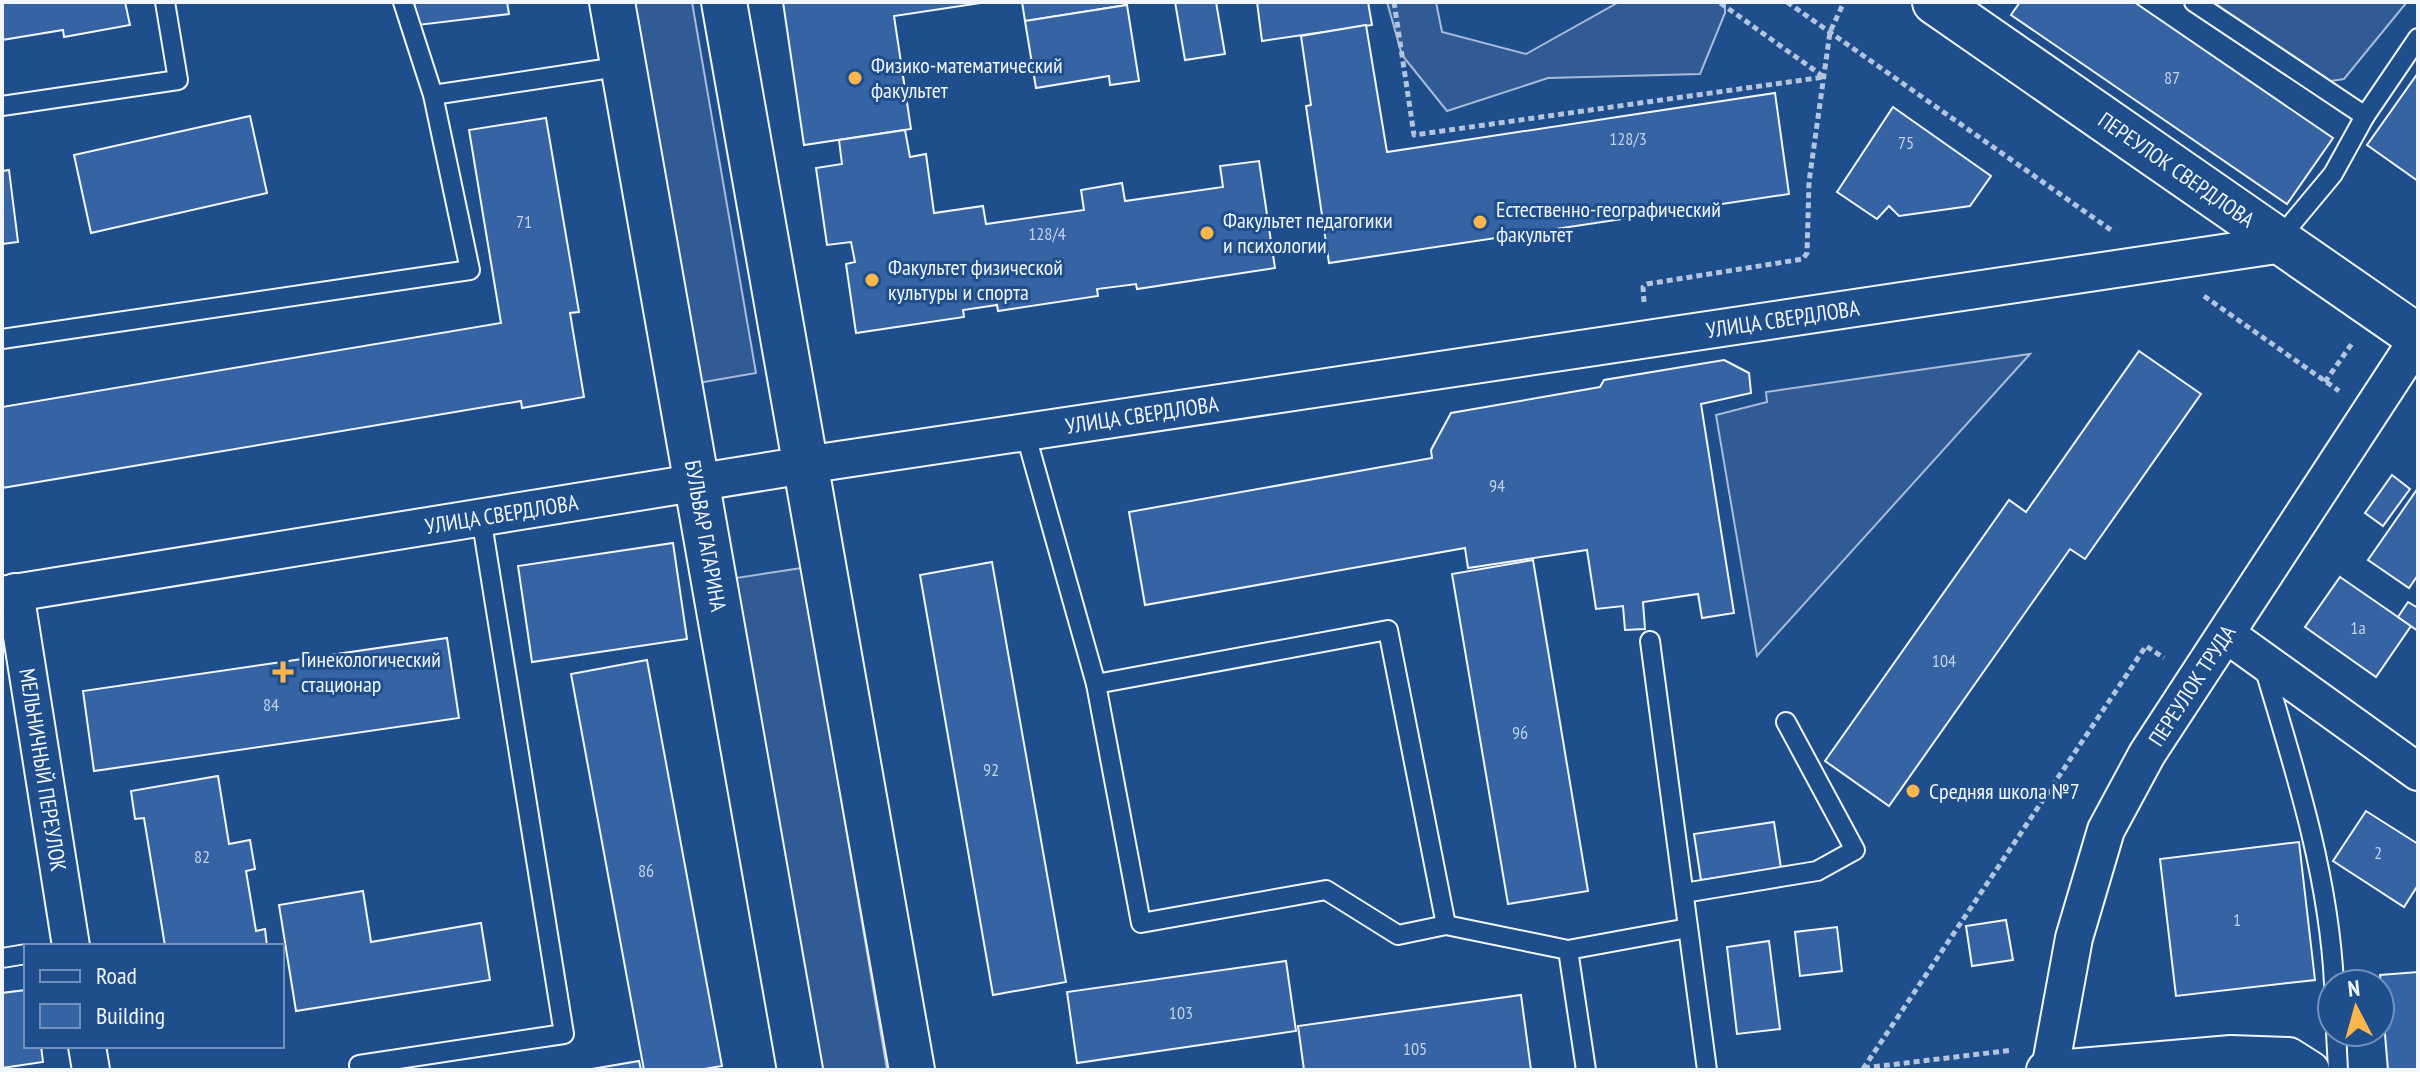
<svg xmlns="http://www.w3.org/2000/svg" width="2420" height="1072" viewBox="0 0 2420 1072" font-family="'PT Sans Narrow',sans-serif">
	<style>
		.built { fill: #305b95; stroke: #a8bbd7; stroke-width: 2 }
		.building { fill: #3563a3; stroke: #f2f6ff; stroke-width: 2 }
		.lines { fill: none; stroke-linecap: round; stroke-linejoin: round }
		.service-casing { stroke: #f2f6ff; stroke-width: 22 }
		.minor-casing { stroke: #f2f6ff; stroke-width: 40 }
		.tertiary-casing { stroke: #f2f6ff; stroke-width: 48 }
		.secondary-casing { stroke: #f2f6ff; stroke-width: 48 }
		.path { stroke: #b3c4dc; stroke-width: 5; stroke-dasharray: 6 4; stroke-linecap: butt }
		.service { stroke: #1f4e8c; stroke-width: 18 }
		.minor { stroke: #1f4e8c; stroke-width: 36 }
		.tertiary { stroke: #1f4e8c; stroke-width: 44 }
		.secondary { stroke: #1f4e8c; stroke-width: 44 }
		.poi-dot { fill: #ffb74d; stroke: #1f4e8c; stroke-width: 3 }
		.labels { text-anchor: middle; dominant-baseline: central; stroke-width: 6; stroke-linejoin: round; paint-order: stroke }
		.number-label { font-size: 18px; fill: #c3d1e8 }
		.poi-label { font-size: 22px; fill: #f2f6ff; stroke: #1f4e8c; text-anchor: start }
		.street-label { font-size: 22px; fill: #f2f6ff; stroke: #1f4e8c }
	</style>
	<rect width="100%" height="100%" fill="#1f4e8c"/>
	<g class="built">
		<polygon points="633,2 692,2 756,373 698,383"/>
		<polygon points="1387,2 1436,2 1442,32 1526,54 1619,2 1725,2 1725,13 1700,74 1548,78 1447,111 1402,55"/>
		<polygon points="2213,2 2407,2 2344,79 2331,81"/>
		<polygon points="2030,354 1757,656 1716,415 1767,402 1766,392"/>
		<polygon points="802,568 887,1070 820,1070 736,578"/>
	</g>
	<g class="building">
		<polygon points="2,2 125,2 130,25 64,37 63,30 2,40"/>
		<polygon points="414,2 507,2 509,14 418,25"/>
		<polygon points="783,2 987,2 894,16 911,129 804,145"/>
		<polygon points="1022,2 1127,2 1127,5 1025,21"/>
		<polygon points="1175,2 1216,2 1225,54 1185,60"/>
		<polygon points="1257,2 1368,2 1372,25 1262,41"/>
		<polygon points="2020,2 2134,2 2333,138 2287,204 2011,15"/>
		<polygon points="1127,5 1139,81 1110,85 1109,76 1036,88 1025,21"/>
		<polygon points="1366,25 1387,152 1775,93 1789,194 1329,263 1306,106 1311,105 1301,36"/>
		<polygon points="2418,73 2418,181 2367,145"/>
		<polygon points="1893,107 1991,176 1970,206 1899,216 1889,206 1877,219 1837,192"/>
		<polygon points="250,116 267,193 91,233 74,155"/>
		<polygon points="546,118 579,312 570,313 584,397 522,408 521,401 2,488 2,407 501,323 469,130"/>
		<polygon points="905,130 910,157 926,154 934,213 983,206 986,224 1084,210 1081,190 1122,183 1125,201 1223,187 1220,166 1259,161 1275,268 1137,289 1136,284 1097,289 1098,296 998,311 997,305 963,310 964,317 856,333 846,264 855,262 851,242 827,245 816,168 842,164 839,140"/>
		<polygon points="9,170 18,242 2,244 2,171"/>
		<polygon points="2139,351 2201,394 2085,559 2070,549 1889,806 1825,761 2009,500 2026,512"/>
		<polygon points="1724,360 1749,373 1751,393 1701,404 1734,613 1702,618 1698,594 1643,602 1645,629 1625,630 1623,606 1596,609 1587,550 1468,568 1465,548 1145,605 1129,512 1432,458 1431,450 1451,413 1600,387 1604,380"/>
		<polygon points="2392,475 2410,489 2383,526 2365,513"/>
		<polygon points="2418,488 2418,575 2409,588 2368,560"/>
		<polygon points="673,543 687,639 532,662 518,566"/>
		<polygon points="1533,560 1588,891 1508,904 1452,574"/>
		<polygon points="992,562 1066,982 993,995 920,575"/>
		<polygon points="2340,577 2411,626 2376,677 2305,627"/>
		<polygon points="2408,602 2418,608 2418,631 2398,617"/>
		<polygon points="447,638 459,718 94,771 83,691"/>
		<polygon points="647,660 722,1066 698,1070 644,1070 571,674"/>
		<polygon points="218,776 229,844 250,840 255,869 246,871 256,931 265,929 267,946 165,946 144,818 135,819 131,791"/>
		<polygon points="2366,811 2418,844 2418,885 2404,907 2333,861"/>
		<polygon points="1774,822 1781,868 1701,880 1694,834"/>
		<polygon points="2299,842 2315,980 2176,996 2160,859"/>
		<polygon points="363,891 371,942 481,923 490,980 296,1011 279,905"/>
		<polygon points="2006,920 2013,960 1972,966 1966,926"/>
		<polygon points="1837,927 1842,971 1800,976 1795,932"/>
		<polygon points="1769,941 1780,1029 1737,1034 1727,947"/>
		<polygon points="1286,961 1296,1031 1077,1063 1067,992"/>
		<polygon points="2418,972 2418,1070 2388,1070 2380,975"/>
		<polygon points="26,990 26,1046 41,1046 43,1062 2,1068 2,993"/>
		<polygon points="1521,995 1531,1070 1304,1070 1298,1026"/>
		<polygon points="639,1061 641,1070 586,1070"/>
	</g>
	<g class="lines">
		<g class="service-casing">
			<g id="service">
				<polyline points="2194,2 2365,116"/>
				<polyline points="433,95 624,66"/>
				<polyline points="2,106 178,80 165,2"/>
				<polyline points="2278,240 2333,174 2365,116 2418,38"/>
				<polyline points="2,339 470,270 433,95 403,2"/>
				<polyline points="1025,432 1096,684 1141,923 1326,890 1398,935 1446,925 1568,950 1586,1070"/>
				<polyline points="1650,641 1707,1070"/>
				<path d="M2264,667C2295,770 2329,876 2334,984"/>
				<polyline points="1096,684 1388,630 1446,925"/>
				<polyline points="1684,893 1817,871 1855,850 1786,722"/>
				<polyline points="1568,950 1688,928"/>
				<polyline points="2,958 26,954"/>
				<polyline points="2336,1032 2338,1070"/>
				<polyline points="360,1070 359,1065 564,1034 481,517"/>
			</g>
		</g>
		<g class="minor-casing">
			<g id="minor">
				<path id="s1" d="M15,592L71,946"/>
				<path id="s2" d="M2,595L805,465L2283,244"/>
				<polyline points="2226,634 2418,772"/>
				<polyline points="87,1046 91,1070"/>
				<path id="s3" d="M2050,1069L2074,938L2106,830L2147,754L2418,339"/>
				<polyline points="2045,1070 2231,1054 2289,1056 2311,1070"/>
			</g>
		</g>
		<g class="tertiary-casing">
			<g id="tertiary">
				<path id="s4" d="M612,2L800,1070"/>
				<polyline points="724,2 912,1070"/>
			</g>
		</g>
		<g class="secondary-casing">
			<g id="secondary">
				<path id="s5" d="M1935,2L2418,337"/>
			</g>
		</g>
		<g class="path">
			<polyline points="1394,2 1414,135 1824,77 1719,2"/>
			<polyline points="1787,2 2111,230"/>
			<polyline points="2204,296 2339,391"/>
			<polyline points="1644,302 1643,287 1647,284 1803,259 1807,253 1809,182 1830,32 1844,2"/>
			<polyline points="2325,382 2353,342"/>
			<polyline points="1864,1068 2013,1050"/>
			<polyline points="1863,1069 2146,646 2164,658"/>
		</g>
		<use href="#service" class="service"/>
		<use href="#minor" class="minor"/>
		<use href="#tertiary" class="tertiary"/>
		<use href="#secondary" class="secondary"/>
	</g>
	<g class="poi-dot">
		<circle cx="855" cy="78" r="8"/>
		<circle cx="1480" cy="222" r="8"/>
		<circle cx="1207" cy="233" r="8"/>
		<circle cx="872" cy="280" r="8"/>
		<path d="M279 660h8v8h8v8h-8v8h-8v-8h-8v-8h8z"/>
		<circle cx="1913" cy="791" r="8"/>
	</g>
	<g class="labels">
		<g class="number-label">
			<text x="2172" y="77">87</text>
			<text x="1628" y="138">128/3</text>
			<text x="1906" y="142">75</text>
			<text x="524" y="221">71</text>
			<text x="1047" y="233">128/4</text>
			<text x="1497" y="485">94</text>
			<text x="2358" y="627">1а</text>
			<text x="1944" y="660">104</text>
			<text x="271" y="704">84</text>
			<text x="1520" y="732">96</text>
			<text x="991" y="769">92</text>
			<text x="2378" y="852">2</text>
			<text x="202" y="856">82</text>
			<text x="646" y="870">86</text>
			<text x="2237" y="919">1</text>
			<text x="1181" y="1012">103</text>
			<text x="1415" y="1048">105</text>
		</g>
		<g class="poi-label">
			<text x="871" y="65">Физико-математический<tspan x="871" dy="25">факультет</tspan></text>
			<text x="1496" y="209">Естественно-географический<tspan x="1496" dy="25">факультет</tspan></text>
			<text x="1223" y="220">Факультет педагогики<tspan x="1223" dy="25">и психологии</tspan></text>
			<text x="888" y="267">Факультет физической<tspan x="888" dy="25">культуры и спорта</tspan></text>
			<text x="301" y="659">Гинекологический<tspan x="301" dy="25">стационар</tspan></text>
			<text x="1929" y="791">Средняя школа №7</text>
		</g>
		<g class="street-label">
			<text stroke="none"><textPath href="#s5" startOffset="294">ПЕРЕУЛОК СВЕРДЛОВА</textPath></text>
			<text stroke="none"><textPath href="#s2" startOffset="1802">УЛИЦА СВЕРДЛОВА</textPath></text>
			<text stroke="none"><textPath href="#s2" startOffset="1154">УЛИЦА СВЕРДЛОВА</textPath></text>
			<text stroke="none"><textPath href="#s2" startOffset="506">УЛИЦА СВЕРДЛОВА</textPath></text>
			<text stroke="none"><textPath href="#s4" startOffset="542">БУЛЬВАР ГАГАРИНА</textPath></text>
			<text stroke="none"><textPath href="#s3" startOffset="414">ПЕРЕУЛОК ТРУДА</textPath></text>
			<text stroke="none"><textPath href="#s1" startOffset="180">МЕЛЬНИЧНЫЙ ПЕРЕУЛОК</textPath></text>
		</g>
	</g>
	<rect width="2420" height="1072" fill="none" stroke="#f2f6ff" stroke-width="8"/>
	<rect x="24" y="944" width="260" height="104" fill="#1f4e8c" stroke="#7391ba" stroke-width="2"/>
	<rect x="40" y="970" width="40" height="12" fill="#1f4e8c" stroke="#7391ba" stroke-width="2"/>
	<text x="96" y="984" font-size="24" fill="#f2f6ff">Road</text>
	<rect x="40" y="1004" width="40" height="24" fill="#3563a3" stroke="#7391ba" stroke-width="2"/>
	<text x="96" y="1024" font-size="24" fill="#f2f6ff">Building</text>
	<g transform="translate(2356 1008) rotate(354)"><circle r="38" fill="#1f4e8c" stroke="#7391ba" stroke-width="2"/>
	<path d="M0-6L14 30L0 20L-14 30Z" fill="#ffb74d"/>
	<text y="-12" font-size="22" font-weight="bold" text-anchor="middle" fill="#f2f6ff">N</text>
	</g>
</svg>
